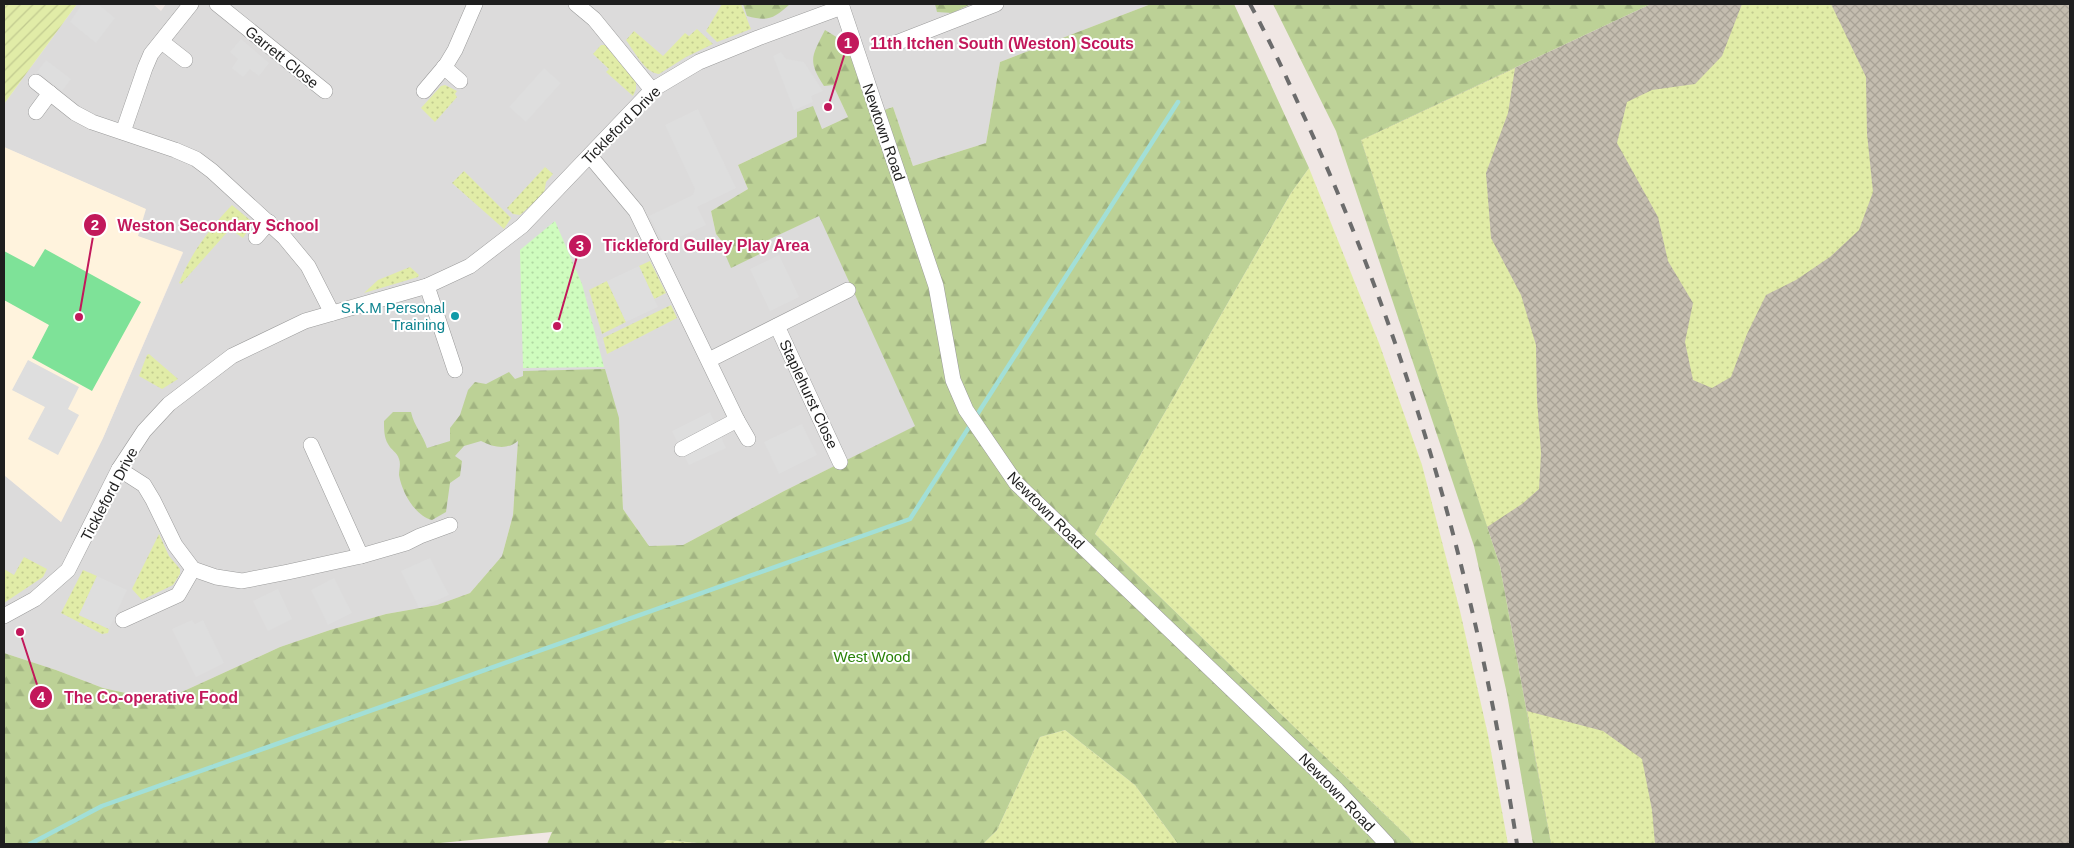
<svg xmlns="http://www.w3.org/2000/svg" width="2074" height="848" viewBox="0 0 2074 848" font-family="Arial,sans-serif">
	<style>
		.residential { fill: #dcdbdb }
		.education { fill: #fff3dd }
		.construction { fill: url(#construction-cross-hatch) }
		.grass { fill: url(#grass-dots) }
		.forest { fill: url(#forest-firs) }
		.park { fill: url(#park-dots) }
		.garden { fill: url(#garden-furrows) }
		.pitch { fill: #7ee298 }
		.parking { fill: #dedede }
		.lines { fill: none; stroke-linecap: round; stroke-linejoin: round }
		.stream { stroke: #a2dfd7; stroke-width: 4.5 }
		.minor-casing { stroke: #9b9b9b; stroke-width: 16 }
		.minor { stroke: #fff; stroke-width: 15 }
		.rail { stroke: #6c6c6c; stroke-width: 4; stroke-dasharray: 10 10; stroke-linecap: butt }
		.culture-dot { fill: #0f9aa8; stroke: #fff; stroke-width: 2 }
		.labels { text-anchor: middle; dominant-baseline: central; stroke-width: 4; stroke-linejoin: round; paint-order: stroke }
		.street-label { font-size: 15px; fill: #1e1e1e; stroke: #fff }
		.culture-label { font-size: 15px; fill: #0d838f; stroke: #fff; text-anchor: end }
		.park-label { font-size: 15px; fill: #288207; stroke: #fff }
		.leader { fill: none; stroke: #c2185b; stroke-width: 2 }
		.callout-dot { fill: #c2185b; stroke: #fff; stroke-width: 2 }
		.mark-label { font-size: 15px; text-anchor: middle; font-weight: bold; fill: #fff }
		.callout-label { font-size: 16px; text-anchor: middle; font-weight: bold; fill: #c2185b; stroke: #fff; stroke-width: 4; stroke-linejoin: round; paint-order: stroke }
	</style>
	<defs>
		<pattern id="construction-cross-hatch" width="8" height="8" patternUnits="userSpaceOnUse" patternTransform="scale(1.25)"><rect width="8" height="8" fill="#c4bdaf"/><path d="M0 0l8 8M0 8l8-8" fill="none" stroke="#a8a296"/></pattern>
		<pattern id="grass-dots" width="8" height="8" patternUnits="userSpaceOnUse" patternTransform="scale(1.25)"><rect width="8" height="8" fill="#e1eca7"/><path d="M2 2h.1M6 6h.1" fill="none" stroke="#c1ca8f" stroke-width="1.8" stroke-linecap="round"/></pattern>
		<pattern id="forest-firs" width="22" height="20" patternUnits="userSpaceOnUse" patternTransform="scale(1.25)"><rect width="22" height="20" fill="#bcd196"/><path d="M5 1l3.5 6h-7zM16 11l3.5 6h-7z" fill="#a1b381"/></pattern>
		<pattern id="park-dots" width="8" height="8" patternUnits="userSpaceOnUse" patternTransform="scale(1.25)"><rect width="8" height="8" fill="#cffcbe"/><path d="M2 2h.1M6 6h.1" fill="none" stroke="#b1d8a3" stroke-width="1.8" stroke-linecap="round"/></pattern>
		<pattern id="garden-furrows" width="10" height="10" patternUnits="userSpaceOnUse" patternTransform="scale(1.25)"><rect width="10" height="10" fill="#e1eca7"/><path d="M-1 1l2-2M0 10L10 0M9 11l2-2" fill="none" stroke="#c1ca8f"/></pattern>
	</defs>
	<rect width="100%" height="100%" fill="#f0e7e4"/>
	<polygon class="residential" points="77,4 153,4 161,11 166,4 1151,4 1000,62 986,143 913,166 893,107 878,112 843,41 825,31 833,85 848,117 822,129 797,137 738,165 748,189 711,211 716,234 727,248 768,240 819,215 916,426 784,491 683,545 649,546 623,509 619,418 523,376 513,515 502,556 470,593 437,605 386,614 330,630 280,647 162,701 103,688 56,670 4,653 4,475 61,522 103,438 183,253 137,236 145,209 4,147 4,104"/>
	<polygon class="education" points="4,147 146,209 138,236 183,252 103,438 61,522 4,475"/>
	<polygon class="construction" points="1651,4 2070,4 2070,844 1551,844 1500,566 1361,140"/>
	<g class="grass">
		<polygon points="722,4 741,4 751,29 717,42 706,31"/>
		<polygon points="1742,4 1831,4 1866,77 1867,134 1873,192 1859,230 1830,257 1796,280 1766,295 1747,334 1731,377 1712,388 1693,380 1685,342 1693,303 1668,261 1658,217 1617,143 1627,102 1652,90 1695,84 1722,56"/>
		<path d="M697,29L713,44L686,57L659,74C645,73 634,51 626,40L634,31L663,56L685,33L689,36Z"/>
		<polygon points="601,45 605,45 636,82 636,89 633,96 606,72 609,69 593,54"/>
		<polygon points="1515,68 1508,113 1486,173 1491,238 1521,295 1536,345 1537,400 1541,453 1539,489 1522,504 1487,527 1361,140"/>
		<polygon points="445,85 457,91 455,94 457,97 435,122 421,108 441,86"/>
		<polygon points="545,167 553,174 546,182 544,194 520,215 513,214 507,208"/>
		<polygon points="1309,168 1379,343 1422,465 1460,611 1488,735 1508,844 1413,844 1409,838 1095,534 1291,193"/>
		<polygon points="464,171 511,218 504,229 452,183"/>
		<path d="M232,205L250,220V227L243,238L230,229L181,284L179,283C191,253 210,228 232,205Z"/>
		<polygon points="650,261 666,293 654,299 639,266"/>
		<polygon points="410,267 419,275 418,277 364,293 378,280"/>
		<polygon points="607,281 626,322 602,334 589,290"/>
		<polygon points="671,305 677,318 607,354 603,338"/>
		<polygon points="149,354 178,379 162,389 139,376 147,355"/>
		<polygon points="159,534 169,556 180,569 180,574 173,585 142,600 132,589"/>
		<polygon points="24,557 47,569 43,577 4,603 4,569 14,575"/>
		<polygon points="83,570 97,576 79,615 109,629 108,633 102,634 61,613"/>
		<polygon points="1527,711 1603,731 1642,759 1652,810 1655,844 1551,844"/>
		<polygon points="1065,730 1135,785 1178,844 983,844 997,830 1040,737"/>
		<polygon points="667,840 707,844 662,844"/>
	</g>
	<g class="forest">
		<path d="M743,4H790C774,18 769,22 747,16Z"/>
		<polygon points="935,4 971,4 952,13 937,12"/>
		<path d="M1151,4H1234L1309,168L1291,193L1095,534L1409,838L1413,844H1178L1135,785L1065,730L1040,737L997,830L983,844H707L667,840L662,844H547L552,832L430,844H4V653L56,670L103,688L162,701L280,647L330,630L386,614L437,605L470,593L502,556L513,515L518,441C507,450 495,448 481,441L464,446L455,456L462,461L460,476L450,483L446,512L432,520C414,515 402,492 399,475C399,470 401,464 399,459C397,452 391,450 388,444C384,438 384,428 384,421L393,412H411C414,426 423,435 427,448L450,441V428L460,415L468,390L475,382L486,384L509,372L515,379L523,376V371L605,369L619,418L623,509L649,546L683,545L784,491L915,426L819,216L768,240L766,251L731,268L725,254L727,248L716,234L711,211L748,189L738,165L797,137V112L813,106L822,129L848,117L833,85L824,86C807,60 812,56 825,30L843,41L878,112L893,107L913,166L986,143L1000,62Z"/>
		<polygon points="1273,4 1651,4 1361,140 1500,566 1551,844 1533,844 1507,694 1474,546 1336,131"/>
	</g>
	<polygon class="park" points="555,221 582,284 604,367 523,368 520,250"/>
	<polygon class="garden" points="4,4 77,4 4,104"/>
	<polygon class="pitch" points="45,249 141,302 92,391 32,358 49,325 4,300 4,251 34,267"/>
	<g class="parking">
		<polygon points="82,4 98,4 115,18 96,43 70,22"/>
		<polygon points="241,39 269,63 259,76 250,69 243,77 232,68 238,59 230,52"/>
		<polygon points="781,52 786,59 804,62 823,91 811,96 813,102 794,110 773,56"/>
		<polygon points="46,60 71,79 62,91 37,72"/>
		<polygon points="544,68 561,83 526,122 509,107"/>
		<polygon points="698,109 736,188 697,207 706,225 664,244 649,216 693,195 695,189 665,125"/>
		<polygon points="779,255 799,297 770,311 750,269"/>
		<polygon points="639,266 658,307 626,322 607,281"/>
		<polygon points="28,360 79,387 68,409 79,415 58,455 28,439 45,407 12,390"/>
		<polygon points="710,412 726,448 689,465 672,431"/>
		<polygon points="802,424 817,455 779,474 764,442"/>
		<polygon points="430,558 449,595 419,608 401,571"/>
		<polygon points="97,576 127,590 109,629 79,615"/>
		<polygon points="334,578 352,613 328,625 311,590"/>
		<polygon points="278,589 292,619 268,631 253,601"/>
		<polygon points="192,620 195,624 203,620 224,663 196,677 172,629"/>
	</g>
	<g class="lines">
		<polyline class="stream" points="30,844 102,806 910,519 1178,102"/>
		<g class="minor-casing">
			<g id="minor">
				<polyline points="217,4 325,91"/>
				<polyline points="576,4 594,19 652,90"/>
				<polyline points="841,4 936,286 953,380 966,410 1016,483 1337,790 1387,844"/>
				<polyline points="162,42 185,60"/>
				<polyline points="896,43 996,4"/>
				<polyline points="444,67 460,81"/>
				<polyline points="36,82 75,113 92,122 175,150 196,159 212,171 284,237 308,266 332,313"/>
				<polyline points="424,91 446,65 455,50 475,4"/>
				<polyline points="36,112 50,93"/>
				<polyline points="123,132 145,68 151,54 191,4"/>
				<polyline points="590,156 636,211 737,420 682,449"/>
				<polyline points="256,237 269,222"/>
				<polyline points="427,286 455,370"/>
				<polyline points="777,326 840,462"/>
				<polyline points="709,360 848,290"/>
				<polyline points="737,420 748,439"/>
				<polyline points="311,445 361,556"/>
				<polyline points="119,469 144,485 153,500 175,545 193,569 216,577 242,581 288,572 361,556 406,543 420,536 450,525"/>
				<polyline points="4,616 35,599 68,570 119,469 144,431 169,404 232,356 305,321 427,286 470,266 522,226 652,90 699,62 758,38 842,7"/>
				<polyline points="123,620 178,595 193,569"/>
			</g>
		</g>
		<use href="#minor" class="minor"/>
		<path class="rail" d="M1250,4C1269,39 1286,76 1302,112C1410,345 1478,590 1517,844"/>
	</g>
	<circle class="culture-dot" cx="455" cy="316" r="5"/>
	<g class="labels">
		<g class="street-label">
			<text transform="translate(282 57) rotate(39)">Garrett Close</text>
			<text transform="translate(621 125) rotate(-45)">Tickleford Drive</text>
			<text transform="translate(884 132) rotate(71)">Newtown Road</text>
			<text transform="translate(809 394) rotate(65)">Staplehurst Close</text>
			<text transform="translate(109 494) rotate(-62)">Tickleford Drive</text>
			<text transform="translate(1046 510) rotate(45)">Newtown Road</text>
			<text transform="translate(1337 792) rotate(46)">Newtown Road</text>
		</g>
		<g class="culture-label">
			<text x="445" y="307">S.K.M Personal<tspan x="445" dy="17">Training</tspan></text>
		</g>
		<g class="park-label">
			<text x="872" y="656">West Wood</text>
		</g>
	</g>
	<path class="leader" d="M828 107L848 43M79 317L95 225M557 326L580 246M20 632L41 697"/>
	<g class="callout-dot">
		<circle cx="828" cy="107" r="5"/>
		<circle cx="79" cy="317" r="5"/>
		<circle cx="557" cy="326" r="5"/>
		<circle cx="20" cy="632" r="5"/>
		<circle cx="848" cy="43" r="12"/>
		<circle cx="95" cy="225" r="12"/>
		<circle cx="580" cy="246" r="12"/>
		<circle cx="41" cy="697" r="12"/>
	</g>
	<g class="mark-label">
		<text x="848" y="48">1</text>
		<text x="95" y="230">2</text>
		<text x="580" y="251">3</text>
		<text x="41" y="702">4</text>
	</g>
	<g class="callout-label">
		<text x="1002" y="49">11th Itchen South (Weston) Scouts</text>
		<text x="218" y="231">Weston Secondary School</text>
		<text x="706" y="251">Tickleford Gulley Play Area</text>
		<text x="151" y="703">The Co-operative Food</text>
	</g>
	<rect width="2074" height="848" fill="none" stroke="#1e1e1e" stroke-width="10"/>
</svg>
